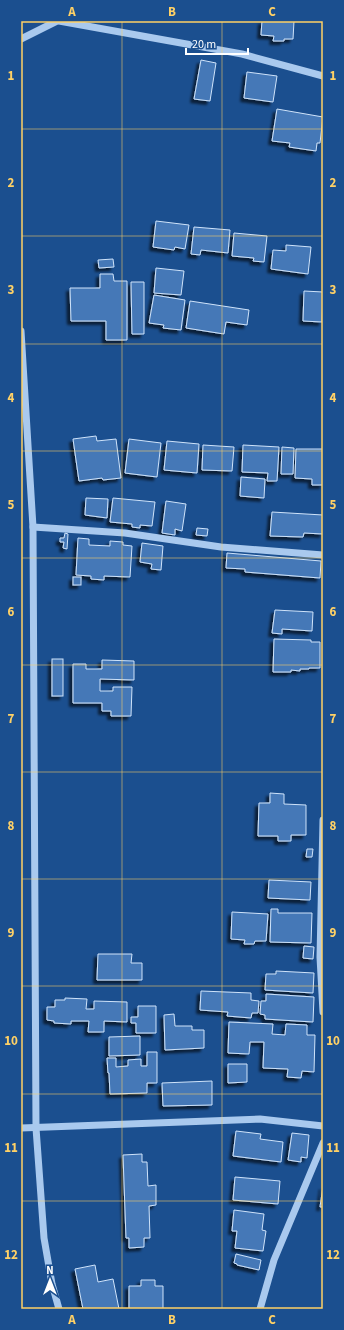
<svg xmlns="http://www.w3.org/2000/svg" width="344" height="1330" viewBox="0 0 344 1330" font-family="'Source Sans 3',sans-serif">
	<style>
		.building { fill: #4478b7; stroke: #cfe3fa; filter: url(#shadow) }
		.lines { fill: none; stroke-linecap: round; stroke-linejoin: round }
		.minor { stroke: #a9c9ee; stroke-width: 7 }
		.grid { fill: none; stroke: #ffd166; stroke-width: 1; stroke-opacity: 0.55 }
		.neatline { fill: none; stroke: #ffd166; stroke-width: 1.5 }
		.grid-label { font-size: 13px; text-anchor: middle; font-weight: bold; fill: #ffd166 }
	</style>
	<defs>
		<filter id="shadow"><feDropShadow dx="-3.5" dy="3.5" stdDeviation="1" flood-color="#0009"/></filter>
	</defs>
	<rect width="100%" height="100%" fill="#1b4f8f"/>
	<g class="building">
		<polygon points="262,21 294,21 293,39 284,39 284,41 273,41 274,36 261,35"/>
		<polygon points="201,60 216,63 210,101 194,99"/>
		<polygon points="247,72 277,76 273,102 244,98"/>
		<polygon points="277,109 323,117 320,143 317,143 316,151 289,147 290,143 272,141"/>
		<polygon points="156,221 189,225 185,249 175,247 174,250 153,247"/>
		<polygon points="194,227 230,230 228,253 201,250 200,255 191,254"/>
		<polygon points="234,233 267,236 264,262 253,261 254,258 232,256"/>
		<polygon points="286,245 311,247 308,274 271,269 273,250 286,251"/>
		<polygon points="113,259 114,267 99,268 98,260"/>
		<polygon points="156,268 184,271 181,295 154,293"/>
		<polygon points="100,274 113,274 114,281 127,281 127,340 106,340 106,321 71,321 70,288 100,288"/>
		<polygon points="131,282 144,282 144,334 132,334"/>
		<polygon points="304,291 323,292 322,322 303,321"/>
		<polygon points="154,295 185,300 181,330 163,328 164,325 149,323"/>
		<polygon points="190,301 249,310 247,325 226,322 224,334 186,328"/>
		<polygon points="96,436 97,441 116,439 121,478 103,480 102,478 79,481 73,439"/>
		<polygon points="129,439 161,443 157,477 125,473"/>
		<polygon points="167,441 199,444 197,473 164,470"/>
		<polygon points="203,445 234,447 232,471 202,470"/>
		<polygon points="243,445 279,447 277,481 267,481 268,473 242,472"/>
		<polygon points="282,447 294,448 293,474 281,474"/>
		<polygon points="296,449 323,449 323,485 312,485 312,479 295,478"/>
		<polygon points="241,477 265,479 264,498 240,496"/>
		<polygon points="86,498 108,499 107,518 85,515"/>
		<polygon points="113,498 155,502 152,526 140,525 140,528 132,527 132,524 110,522"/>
		<polygon points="166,501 186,504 182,531 175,529 175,535 162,533"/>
		<polygon points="272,512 323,515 323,534 304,533 303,537 270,536"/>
		<polygon points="197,528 208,529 207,536 196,535"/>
		<polygon points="65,533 68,534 67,549 63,548 64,542 60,542 60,538 64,538"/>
		<polygon points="78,538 89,539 89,545 110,546 110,541 123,542 123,545 132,546 130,577 104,576 104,580 91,579 91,576 76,575"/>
		<polygon points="142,543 163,546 161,570 151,569 152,564 140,562"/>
		<polygon points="227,553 321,561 320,578 245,572 245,569 226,568"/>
		<rect x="73" y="577" width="8" height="8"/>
		<polygon points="275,610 313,612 312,631 282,629 282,634 272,633"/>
		<polygon points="274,639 311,640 311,642 320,642 320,668 309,668 309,669 300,669 300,671 291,670 291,672 273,672"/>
		<rect x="52" y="659" width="11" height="37"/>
		<polygon points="102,660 134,661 134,680 100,679 100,691 113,691 113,687 132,687 131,716 111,716 111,711 102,711 102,703 73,703 73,664 86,664 86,669 102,669"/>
		<polygon points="270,793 284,794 284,804 306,805 306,835 291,835 291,841 278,841 278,836 258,836 259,803 270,803"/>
		<polygon points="307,849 313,849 312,857 306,857"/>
		<polygon points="269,880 311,882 310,900 268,898"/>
		<polygon points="271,909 278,909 278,913 312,913 311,943 270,942"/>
		<polygon points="232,912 268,914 266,941 255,941 254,944 244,944 245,940 231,939"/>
		<polygon points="304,946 314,947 313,959 303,958"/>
		<polygon points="98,954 132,954 131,963 142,963 142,980 97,980"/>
		<polygon points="276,971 314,973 313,993 265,990 266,974 276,974"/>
		<polygon points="201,991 251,993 251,1000 259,1001 258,1013 252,1013 251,1018 227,1016 228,1012 200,1010"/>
		<polygon points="266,994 314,997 313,1022 265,1019 265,1015 260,1014 261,1001 266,1001"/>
		<polygon points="65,998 87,999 86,1009 94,1009 94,1001 127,1002 127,1022 104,1021 104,1032 88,1032 89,1021 71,1021 71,1024 54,1023 54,1021 47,1020 47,1007 55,1007 55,1000 65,1000"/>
		<polygon points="138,1006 156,1006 156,1033 136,1033 136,1023 131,1023 131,1017 138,1017"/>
		<polygon points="174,1014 175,1026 192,1026 192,1030 204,1030 204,1048 165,1050 164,1015"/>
		<polygon points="229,1022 273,1024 272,1034 285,1035 286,1024 307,1025 307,1035 315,1035 314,1072 302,1071 301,1078 287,1077 288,1069 263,1068 264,1042 250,1042 249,1054 228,1053"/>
		<polygon points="140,1036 140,1055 109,1056 109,1037"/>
		<polygon points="147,1052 157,1052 157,1083 147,1083 147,1093 110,1094 109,1073 108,1073 107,1058 116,1058 116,1067 128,1066 128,1060 141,1059 141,1066 147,1066"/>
		<polygon points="228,1064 247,1064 247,1082 228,1083"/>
		<polygon points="212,1081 212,1105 163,1106 162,1083"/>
		<polygon points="236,1131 261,1134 260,1139 283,1142 281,1162 233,1156"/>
		<polygon points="292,1133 309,1135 307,1158 301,1157 301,1162 288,1160"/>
		<polygon points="142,1154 142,1162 147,1162 148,1186 156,1185 156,1205 149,1206 150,1238 144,1238 144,1247 129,1248 129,1238 126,1238 123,1155"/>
		<polygon points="235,1177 280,1181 278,1204 233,1200"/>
		<polygon points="323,1186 323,1207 320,1207"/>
		<polygon points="234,1210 264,1214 262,1230 266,1231 263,1251 235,1248 237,1231 232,1231"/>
		<polygon points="236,1254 261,1260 259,1270 237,1265 237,1264 234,1263"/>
		<polygon points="95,1265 98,1282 113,1279 119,1309 83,1309 75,1269"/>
		<polygon points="141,1280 155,1280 155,1286 163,1286 163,1309 129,1309 129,1286 141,1286"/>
	</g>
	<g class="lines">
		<g class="minor">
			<polyline points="59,21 242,54 323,76"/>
			<polyline points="21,39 57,21"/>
			<polyline points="21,331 33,527 36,1128 44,1238 52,1284 59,1309"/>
			<polyline points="33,527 125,533 221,547 323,555"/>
			<polyline points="323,820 320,957 323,1012"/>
			<polyline points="21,1128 260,1119 323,1126"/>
			<polyline points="260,1309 274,1260 323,1143"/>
		</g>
	</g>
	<path class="grid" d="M122,21V1309M222,21V1309M21,129H323M21,236H323M21,344H323M21,451H323M21,558H323M21,665H323M21,772H323M21,879H323M21,986H323M21,1094H323M21,1201H323"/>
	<rect width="344" height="1330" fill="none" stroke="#1b4f8f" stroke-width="44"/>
	<g transform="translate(50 1280)" stroke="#1b4f8f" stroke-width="3" paint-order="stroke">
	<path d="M0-3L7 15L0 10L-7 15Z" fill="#ffffff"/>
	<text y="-6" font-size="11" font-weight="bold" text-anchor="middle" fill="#ffffff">N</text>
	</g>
	<path d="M186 48v6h62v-6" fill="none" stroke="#ffffff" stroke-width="2"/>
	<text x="192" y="48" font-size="12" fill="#ffffff" stroke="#1b4f8f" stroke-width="3" paint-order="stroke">20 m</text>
	<rect x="22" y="22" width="300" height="1286" class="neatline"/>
	<g class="grid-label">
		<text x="72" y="16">A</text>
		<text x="172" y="16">B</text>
		<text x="272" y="16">C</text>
		<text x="11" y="80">1</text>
		<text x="333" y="80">1</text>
		<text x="11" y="187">2</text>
		<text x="333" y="187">2</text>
		<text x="11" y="294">3</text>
		<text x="333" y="294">3</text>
		<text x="11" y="402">4</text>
		<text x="333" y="402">4</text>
		<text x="11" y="509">5</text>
		<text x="333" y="509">5</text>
		<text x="11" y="616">6</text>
		<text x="333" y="616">6</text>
		<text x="11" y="723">7</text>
		<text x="333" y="723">7</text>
		<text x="11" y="830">8</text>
		<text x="333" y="830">8</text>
		<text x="11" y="937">9</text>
		<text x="333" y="937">9</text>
		<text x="11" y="1045">10</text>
		<text x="333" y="1045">10</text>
		<text x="11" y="1152">11</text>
		<text x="333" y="1152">11</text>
		<text x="11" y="1259">12</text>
		<text x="333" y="1259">12</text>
		<text x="72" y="1324">A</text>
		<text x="172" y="1324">B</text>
		<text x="272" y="1324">C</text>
	</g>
</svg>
